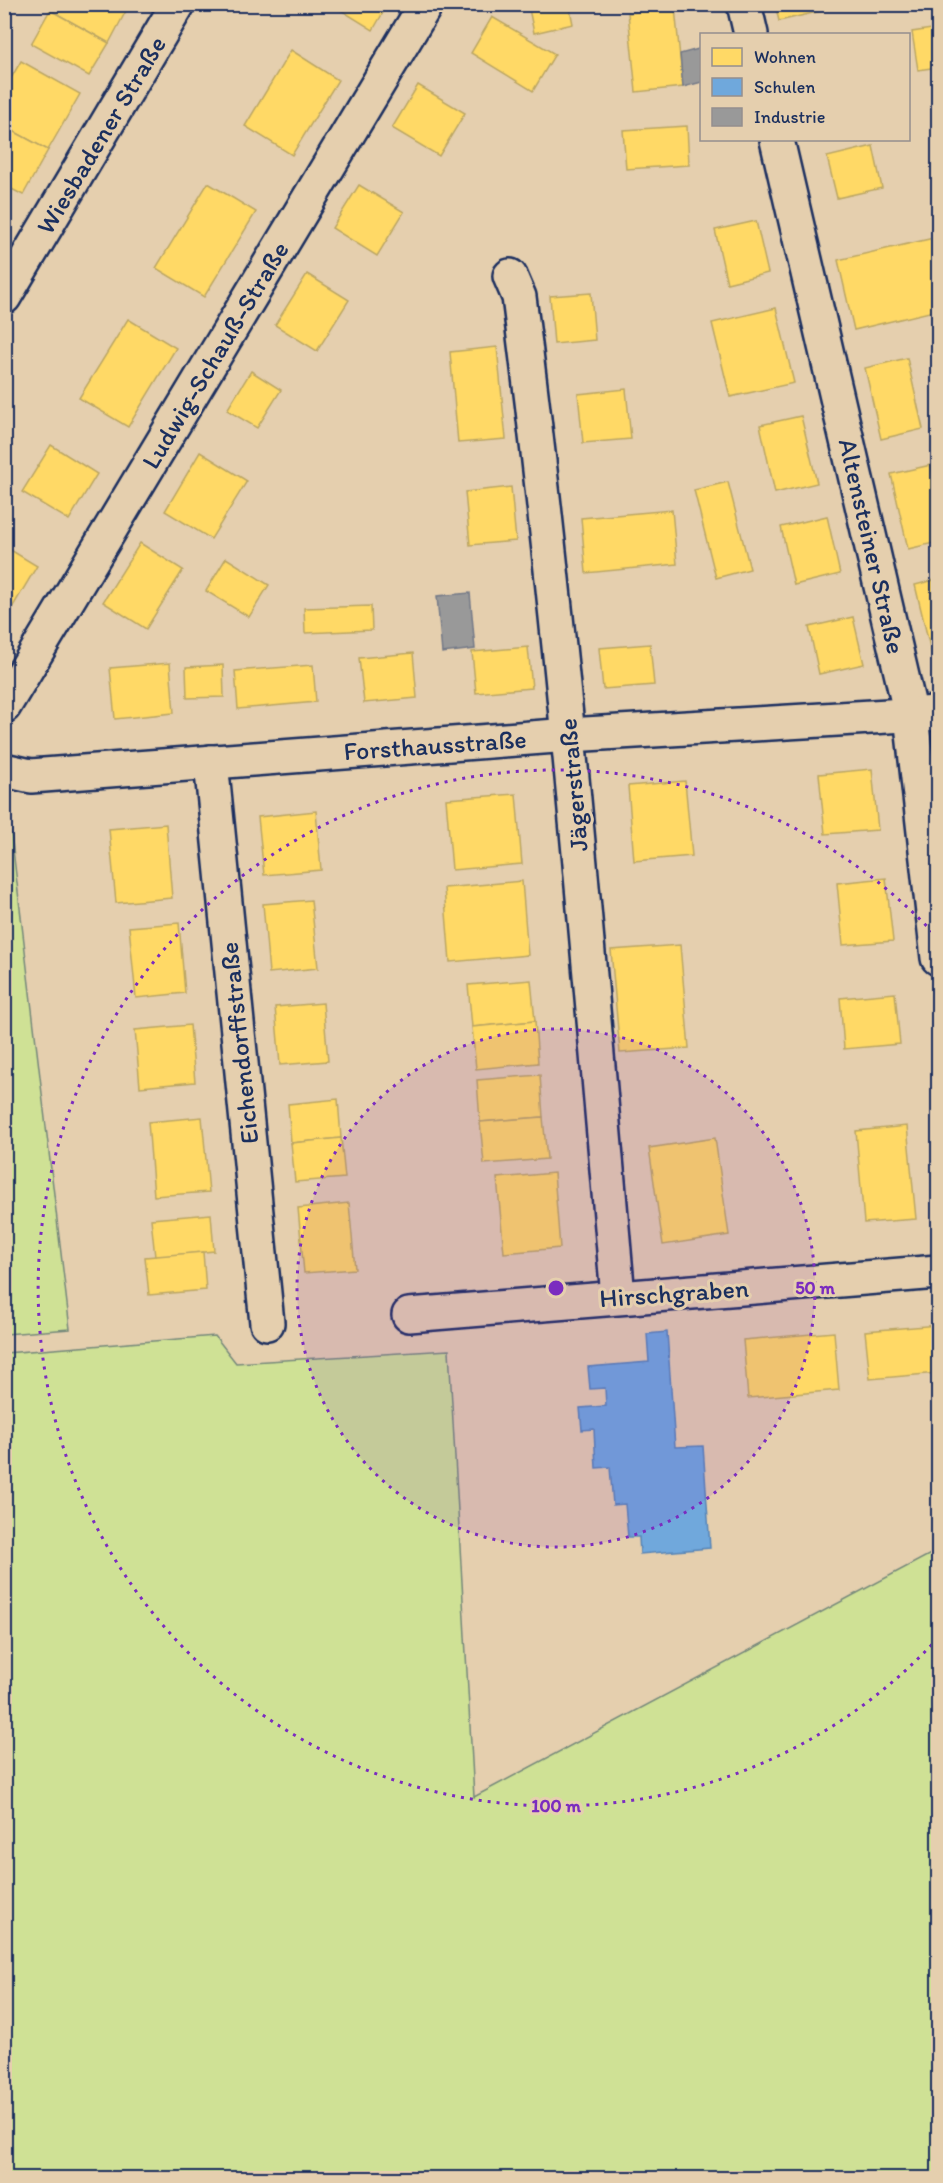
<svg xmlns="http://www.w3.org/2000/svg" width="943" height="2183" viewBox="0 0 943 2183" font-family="Itim,sans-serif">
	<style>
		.green { fill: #cfe195; stroke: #75887a; stroke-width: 1.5 }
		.homes { fill: #ffd966; stroke: #bba664; stroke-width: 1.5 }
		.schools { fill: #6fa8dc; stroke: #5684b6; stroke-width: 1.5 }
		.industry { fill: #999; stroke: #737987; stroke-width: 1.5 }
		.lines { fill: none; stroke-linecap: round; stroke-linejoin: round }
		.minor-casing { stroke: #1b2f5e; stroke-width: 38 }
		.major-casing { stroke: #1b2f5e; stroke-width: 38 }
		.minor { stroke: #e5cfae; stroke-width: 33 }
		.major { stroke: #e5cfae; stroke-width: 33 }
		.ring { fill: none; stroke: #7b2cbf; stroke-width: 3; stroke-dasharray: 3 6 }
		.labels { text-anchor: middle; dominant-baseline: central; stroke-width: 6; stroke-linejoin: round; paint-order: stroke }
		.street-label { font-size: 26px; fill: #1b2f5e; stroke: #e5cfae }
		.centre { fill: #7b2cbf; stroke: #e5cfae; stroke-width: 3 }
		.ring-label { font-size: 18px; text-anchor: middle; font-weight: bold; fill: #7b2cbf; stroke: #e5cfae; stroke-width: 6; stroke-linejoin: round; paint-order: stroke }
	</style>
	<rect width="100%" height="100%" fill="#e5cfae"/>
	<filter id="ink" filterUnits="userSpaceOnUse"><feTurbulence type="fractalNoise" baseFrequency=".0167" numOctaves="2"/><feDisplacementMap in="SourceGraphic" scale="12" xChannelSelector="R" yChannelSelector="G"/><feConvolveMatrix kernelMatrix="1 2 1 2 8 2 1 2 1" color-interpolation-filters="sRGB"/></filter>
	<g filter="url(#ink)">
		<g class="green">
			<polygon points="5,797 7,799 70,1329 5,1334"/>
			<polygon points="215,1336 236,1363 449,1350 474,1797 938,1550 938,2178 5,2178 5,1353"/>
		</g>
		<g class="homes">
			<polygon points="53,4 120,4 127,9 109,43 50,10"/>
			<polygon points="331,4 388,4 373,30"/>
			<polygon points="528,4 569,4 573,24 534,33"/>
			<polygon points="775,4 829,4 830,9 779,21"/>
			<polygon points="675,8 683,87 636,92 628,13"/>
			<polygon points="50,10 109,43 89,76 31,44"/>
			<polygon points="492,17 555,54 533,91 471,53"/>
			<polygon points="938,28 938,67 918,70 912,32"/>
			<polygon points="291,50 338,80 292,155 245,126"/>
			<polygon points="21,61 80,94 48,150 4,126 4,90"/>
			<polygon points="418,85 465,113 439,156 392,128"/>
			<polygon points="4,126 48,150 23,195 4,185"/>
			<polygon points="687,126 689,165 626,169 623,130"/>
			<polygon points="873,146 882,188 837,198 827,157"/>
			<polygon points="208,183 256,212 204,297 156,268"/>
			<polygon points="359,185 404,212 377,256 332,228"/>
			<polygon points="756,221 768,273 727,283 715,230"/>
			<polygon points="938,237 938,310 854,330 838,260"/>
			<polygon points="307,274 349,300 317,351 275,325"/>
			<polygon points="591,293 595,340 554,344 550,296"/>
			<polygon points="776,308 794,383 730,397 712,323"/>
			<polygon points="128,319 176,348 128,427 79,398"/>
			<polygon points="497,347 506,439 458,443 450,352"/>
			<polygon points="907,358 923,429 881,439 865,368"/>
			<polygon points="251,371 281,390 257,428 227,410"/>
			<polygon points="626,389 631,439 583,443 578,394"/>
			<polygon points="801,416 817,483 775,493 760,425"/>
			<polygon points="51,445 97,474 69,520 22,492"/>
			<polygon points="200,452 247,481 211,539 165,511"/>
			<polygon points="931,465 938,499 938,542 908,549 891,474"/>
			<polygon points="728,482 750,569 716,578 694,490"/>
			<polygon points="511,487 516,541 470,545 465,492"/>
			<polygon points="672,510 677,564 586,573 581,518"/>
			<polygon points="827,516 840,574 794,585 781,527"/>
			<polygon points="140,543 183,570 146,629 103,602"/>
			<polygon points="4,546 37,566 12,608 4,603"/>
			<polygon points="226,558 269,585 249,617 206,591"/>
			<polygon points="938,579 938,659 933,660 915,585"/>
			<polygon points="371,606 372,630 305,633 304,608"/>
			<polygon points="853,617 864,664 819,674 809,627"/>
			<polygon points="650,644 654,685 603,689 599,648"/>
			<polygon points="528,647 532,688 476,693 472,652"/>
			<polygon points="413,653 417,698 364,703 359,658"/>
			<polygon points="170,663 174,713 115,719 110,668"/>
			<polygon points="223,665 224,697 187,698 186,667"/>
			<polygon points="313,665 316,702 238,709 235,671"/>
			<polygon points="872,769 878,830 825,834 819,774"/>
			<polygon points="685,781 692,856 634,861 628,786"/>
			<polygon points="516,794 522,864 452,870 446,799"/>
			<polygon points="316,811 321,870 264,875 258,817"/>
			<polygon points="166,824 172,898 116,903 109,829"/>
			<polygon points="886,878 893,941 843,945 837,883"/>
			<polygon points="522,881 528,955 450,962 444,888"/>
			<polygon points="311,900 318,968 269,973 263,904"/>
			<polygon points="179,923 185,993 136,998 129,927"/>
			<polygon points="680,945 689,1048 620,1053 611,950"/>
			<polygon points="531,980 535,1021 472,1027 468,985"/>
			<polygon points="895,993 900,1044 844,1049 840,998"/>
			<polygon points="323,1003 328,1061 280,1065 275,1007"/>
			<polygon points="535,1021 538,1063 476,1069 472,1027"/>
			<polygon points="190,1025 195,1082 140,1087 135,1030"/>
			<polygon points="540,1075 543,1117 480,1122 477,1080"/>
			<polygon points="338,1099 341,1138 291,1143 288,1104"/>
			<polygon points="202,1117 209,1192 154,1196 148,1122"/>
			<polygon points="543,1117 547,1159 484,1164 480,1122"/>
			<polygon points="907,1126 916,1219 864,1223 856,1131"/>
			<polygon points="341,1138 345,1178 295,1182 291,1143"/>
			<polygon points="715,1138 729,1235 663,1245 649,1148"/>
			<polygon points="554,1173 560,1248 504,1253 497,1178"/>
			<polygon points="349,1203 355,1269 304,1273 298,1208"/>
			<polygon points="211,1214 214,1251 155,1257 151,1219"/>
			<polygon points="203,1252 206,1290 149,1295 145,1257"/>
			<polygon points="938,1325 938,1373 870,1379 865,1331"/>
			<polygon points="834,1332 839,1390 748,1398 743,1340"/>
		</g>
		<polygon class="schools" points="667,1332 675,1447 703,1446 710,1548 640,1554 639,1537 628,1537 625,1504 613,1505 610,1467 596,1468 594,1429 582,1430 580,1408 606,1406 605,1388 590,1389 588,1367 649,1362 647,1334"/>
		<g class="industry">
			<polygon points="702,48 702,82 683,87 680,54"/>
			<polygon points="470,593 475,649 442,653 437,596"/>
		</g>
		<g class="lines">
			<g class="minor-casing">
				<g id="minor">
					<polyline points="744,4 751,34"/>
					<polyline points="777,140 911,715 938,958"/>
					<path d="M510,276L519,297C562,629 589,963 618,1297"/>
					<polyline points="4,706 426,4"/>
					<polyline points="211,762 267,1323"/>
					<polyline points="4,770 31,776 569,735 938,713"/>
					<polyline points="409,1315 938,1272"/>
				</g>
			</g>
			<g class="major-casing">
				<polyline id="major" points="4,297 178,4"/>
			</g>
			<use href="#minor" class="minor"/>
			<use href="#major" class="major"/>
		</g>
	</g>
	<circle cx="556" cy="1288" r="259" fill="#7b2cbf" fill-opacity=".12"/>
	<g class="ring">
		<circle cx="556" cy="1288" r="259"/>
		<path d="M938 1638A518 518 0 1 1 938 938"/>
	</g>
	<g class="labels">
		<g class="street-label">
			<text transform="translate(101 135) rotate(-59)">Wiesbadener Straße</text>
			<text transform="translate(215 355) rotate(-59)">Ludwig-Schauß-Straße</text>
			<text transform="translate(872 546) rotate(77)">Altensteiner Straße</text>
			<text transform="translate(435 745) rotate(-4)">Forsthausstraße</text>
			<text transform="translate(573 785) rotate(-95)">Jägerstraße</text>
			<text transform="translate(239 1043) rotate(-96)">Eichendorffstraße</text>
			<text transform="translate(674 1293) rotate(-4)">Hirschgraben</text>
		</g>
	</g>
	<circle cx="556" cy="1288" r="9" class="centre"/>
	<g class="ring-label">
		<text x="815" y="1294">50 m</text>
		<text x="556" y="1812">100 m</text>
	</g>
	<rect width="943" height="2183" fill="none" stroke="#e5cfae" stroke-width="24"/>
	<rect x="12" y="12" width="919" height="2159" fill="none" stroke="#1b2f5e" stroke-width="2" filter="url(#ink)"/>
	<rect x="700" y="33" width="210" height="108" fill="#e5cfae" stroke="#948f8e" stroke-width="1.5"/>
	<rect x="712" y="48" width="30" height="18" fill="#ffd966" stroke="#948f8e" stroke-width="1.5"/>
	<text x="754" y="63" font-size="18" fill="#1b2f5e">Wohnen</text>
	<rect x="712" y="78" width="30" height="18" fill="#6fa8dc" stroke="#948f8e" stroke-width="1.5"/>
	<text x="754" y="93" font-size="18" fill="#1b2f5e">Schulen</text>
	<rect x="712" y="108" width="30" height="18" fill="#999999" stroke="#948f8e" stroke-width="1.5"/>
	<text x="754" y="123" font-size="18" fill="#1b2f5e">Industrie</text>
</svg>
